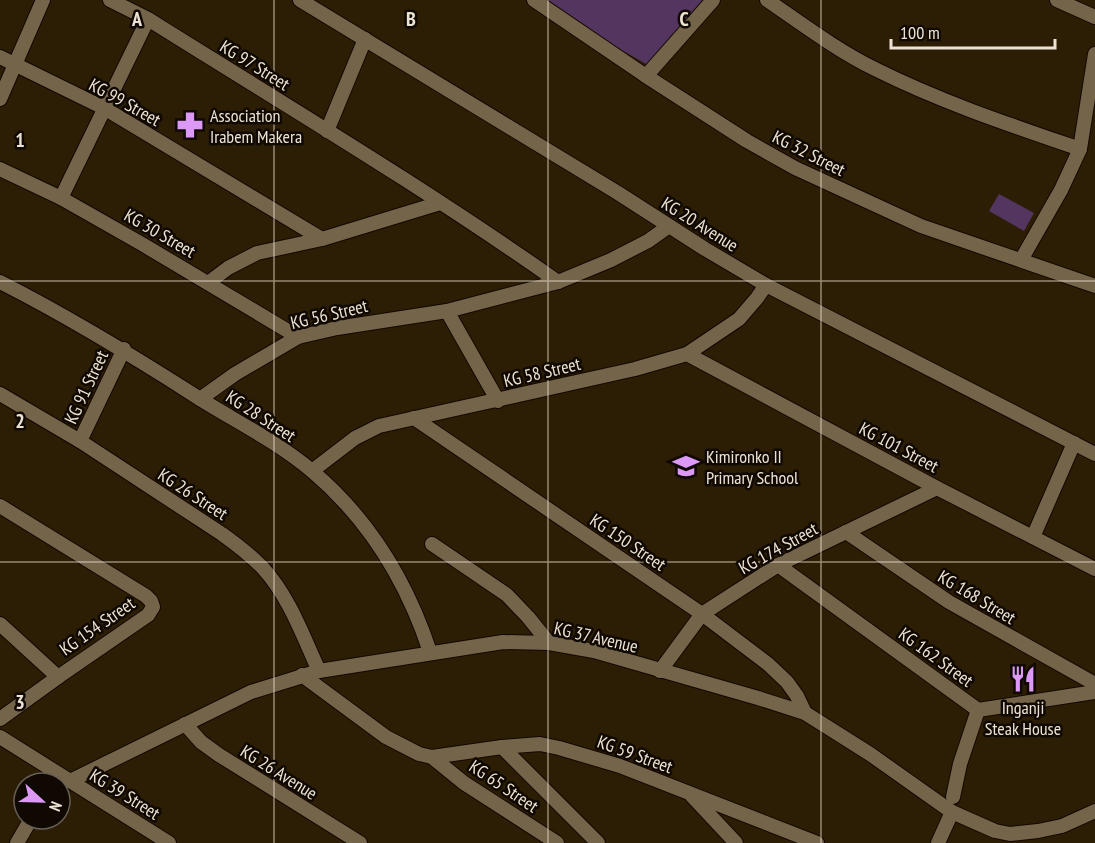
<svg xmlns="http://www.w3.org/2000/svg" width="1095" height="843" viewBox="0 0 1095 843" font-family="'PT Sans Narrow',sans-serif">
	<style>
		.green { fill: #543560 }
		.lines { fill: none; stroke-linecap: round; stroke-linejoin: round }
		.minor-casing { stroke: #140700; stroke-width: 16 }
		.minor { stroke: #746449; stroke-width: 14 }
		.grid { fill: none; stroke: #ede3d4; stroke-width: 1.5; stroke-opacity: 0.55 }
		.labels { text-anchor: middle; dominant-baseline: central; stroke-width: 5; stroke-linejoin: round; paint-order: stroke }
		.street-label { font-size: 18px; fill: #ede3d4; stroke: #0f0902 }
		.poi-label { font-size: 18px; fill: #ede3d4; stroke: #0f0902; text-anchor: start }
		.grid-label { font-size: 20px; text-anchor: middle; font-weight: bold; fill: #ede3d4; stroke: #0f0902; stroke-width: 5; stroke-linejoin: round; paint-order: stroke }
	</style>
	<rect width="100%" height="100%" fill="#2c1e04"/>
	<g class="green">
		<polygon points="540,0 713,0 655,69 565,18"/>
		<polygon points="999,194 1034,213 1024,231 989,211"/>
	</g>
	<g class="lines">
		<g class="minor-casing">
			<g id="minor">
				<path d="M110,0L148,19C285,105 425,188 558,282"/>
				<polyline points="300,0 618,193 705,249 766,285 1095,454"/>
				<polyline points="534,0 646,76 747,141 795,168 921,226 1095,286"/>
				<path d="M767,0C802,24 838,51 875,69C941,102 1010,125 1080,149"/>
				<polyline points="1057,0 1095,17"/>
				<polyline points="0,57 104,108 322,239"/>
				<polyline points="646,76 713,0"/>
				<polyline points="0,99 43,0"/>
				<polyline points="327,131 365,39"/>
				<polyline points="0,169 61,198 142,244 298,337"/>
				<polyline points="61,198 148,19"/>
				<polyline points="1021,260 1061,190 1080,149 1095,54"/>
				<path d="M0,282C69,317 133,356 197,397C235,421 278,442 312,471C369,519 407,582 430,652"/>
				<polyline points="208,283 228,268 257,253 322,239 440,203"/>
				<polyline points="447,311 498,401"/>
				<polyline points="687,354 937,488 1095,569"/>
				<path d="M0,394L80,441L222,534C236,544 250,555 262,567C289,596 303,636 319,671"/>
				<polyline points="200,399 235,374 298,337 337,328 447,311 558,282 611,260 648,241 669,226"/>
				<polyline points="414,418 702,614 768,664 787,682 797,696 805,713"/>
				<polyline points="80,441 124,349"/>
				<polyline points="312,471 355,438 379,426 635,369 687,354 739,319 757,298 766,285"/>
				<polyline points="0,506 146,596 151,601 153,607 148,615 58,677 0,719"/>
				<polyline points="846,532 949,602 1095,684"/>
				<polyline points="1033,537 1074,443"/>
				<polyline points="432,544 507,595 528,617 549,643"/>
				<polyline points="778,565 978,710 1095,692"/>
				<polyline points="0,624 58,677"/>
				<polyline points="660,671 702,614 778,565 937,488"/>
				<polyline points="302,675 386,737 419,754 432,757 502,747 540,744 559,748 620,766 817,843"/>
				<polyline points="185,724 201,742 219,755 360,843"/>
				<polyline points="0,737 169,843"/>
				<polyline points="502,747 598,843"/>
				<polyline points="432,757 464,783 557,843"/>
				<polyline points="70,781 251,692 319,671 503,642 549,643 594,651 758,698 805,713 870,754 952,812 995,831 1010,834 1038,831 1062,826 1095,811"/>
				<polyline points="692,796 736,843"/>
				<polyline points="953,797 960,764 978,710"/>
				<polyline points="17,843 31,819"/>
				<polyline points="938,843 952,812"/>
			</g>
		</g>
		<use href="#minor" class="minor"/>
	</g>
	<path class="grid" d="M274,0V843M548,0V843M821,0V843M0,281H1095M0,562H1095"/>
	<defs>
		<g id="pharmacy-bare" transform="scale(2.07)"><path d="M-2-6h4v4h4v4h-4v4h-4v-4h-4v-4h4Z" fill="#dc99f5" stroke="#0f0902" stroke-width="2.5" paint-order="stroke"/></g>
		<g id="school-bare" transform="scale(2.07)"><path d="M0-5L7-2L0 1L-7-2ZM-4 1L0 2.5L4 1V4Q0 6-4 4Z" fill="#dc99f5" stroke="#0f0902" stroke-width="2.5" paint-order="stroke"/></g>
		<g id="restaurant-bare" transform="scale(2.07)"><path d="M-5-6h1v4h1v-4h1v4h1v-4h1v5L-1.5 .5V6h-2V.5L-5-1ZM5-6V6H3V1.5H1.5Q1.5-4 5-6Z" fill="#dc99f5" stroke="#0f0902" stroke-width="2.5" paint-order="stroke"/></g>
	</defs>
	<g fill-rule="evenodd">
		<use href="#pharmacy-bare" x="190" y="125"/>
		<use href="#school-bare" x="686" y="466"/>
		<use href="#restaurant-bare" x="1023" y="679"/>
	</g>
	<g class="labels">
		<g class="street-label">
			<text transform="translate(255 65) rotate(32)">KG 97 Street</text>
			<text transform="translate(125 102) rotate(29)">KG 99 Street</text>
			<text transform="translate(809 153) rotate(27)">KG 32 Street</text>
			<text transform="translate(700 224) rotate(32)">KG 20 Avenue</text>
			<text transform="translate(160 233) rotate(30)">KG 30 Street</text>
			<text transform="translate(329 314) rotate(-13)">KG 56 Street</text>
			<text transform="translate(542 372) rotate(-13)">KG 58 Street</text>
			<text transform="translate(86 387) rotate(-65)">KG 91 Street</text>
			<text transform="translate(261 416) rotate(33)">KG 28 Street</text>
			<text transform="translate(899 447) rotate(28)">KG 101 Street</text>
			<text transform="translate(193 494) rotate(33)">KG 26 Street</text>
			<text transform="translate(628 542) rotate(34)">KG 150 Street</text>
			<text transform="translate(778 548) rotate(-29)">KG 174 Street</text>
			<text transform="translate(977 597) rotate(31)">KG 168 Street</text>
			<text transform="translate(97 626) rotate(-35)">KG 154 Street</text>
			<text transform="translate(596 637) rotate(13)">KG 37 Avenue</text>
			<text transform="translate(936 657) rotate(36)">KG 162 Street</text>
			<text transform="translate(635 754) rotate(20)">KG 59 Street</text>
			<text transform="translate(279 772) rotate(32)">KG 26 Avenue</text>
			<text transform="translate(504 786) rotate(34)">KG 65 Street</text>
			<text transform="translate(125 794) rotate(32)">KG 39 Street</text>
		</g>
		<g class="poi-label">
			<text x="210" y="115">Association<tspan x="210" dy="21">Irabem Makera</tspan></text>
			<text x="706" y="456">Kimironko II<tspan x="706" dy="21">Primary School</tspan></text>
			<text x="1023" y="707" text-anchor="middle">Inganji<tspan x="1023" dy="21">Steak House</tspan></text>
		</g>
	</g>
	<g class="grid-label">
		<text x="137" y="26">A</text>
		<text x="411" y="26">B</text>
		<text x="684" y="26">C</text>
		<text x="20" y="147">1</text>
		<text x="20" y="428">2</text>
		<text x="20" y="709">3</text>
	</g>
	<g transform="translate(42 801) rotate(112)"><circle r="28" fill="#0f0902" stroke="#686056" stroke-width="1.5"/>
	<path d="M0-4.5L10 22L0 15L-10 22Z" fill="#dc99f5"/>
	<text y="-9" font-size="16" font-weight="bold" text-anchor="middle" fill="#ede3d4">N</text>
	</g>
	<path d="M891 39v9h164v-9" fill="none" stroke="#ede3d4" stroke-width="3"/>
	<text x="900" y="39" font-size="18" fill="#ede3d4" stroke="#0f0902" stroke-width="4.5" paint-order="stroke">100 m</text>
</svg>
